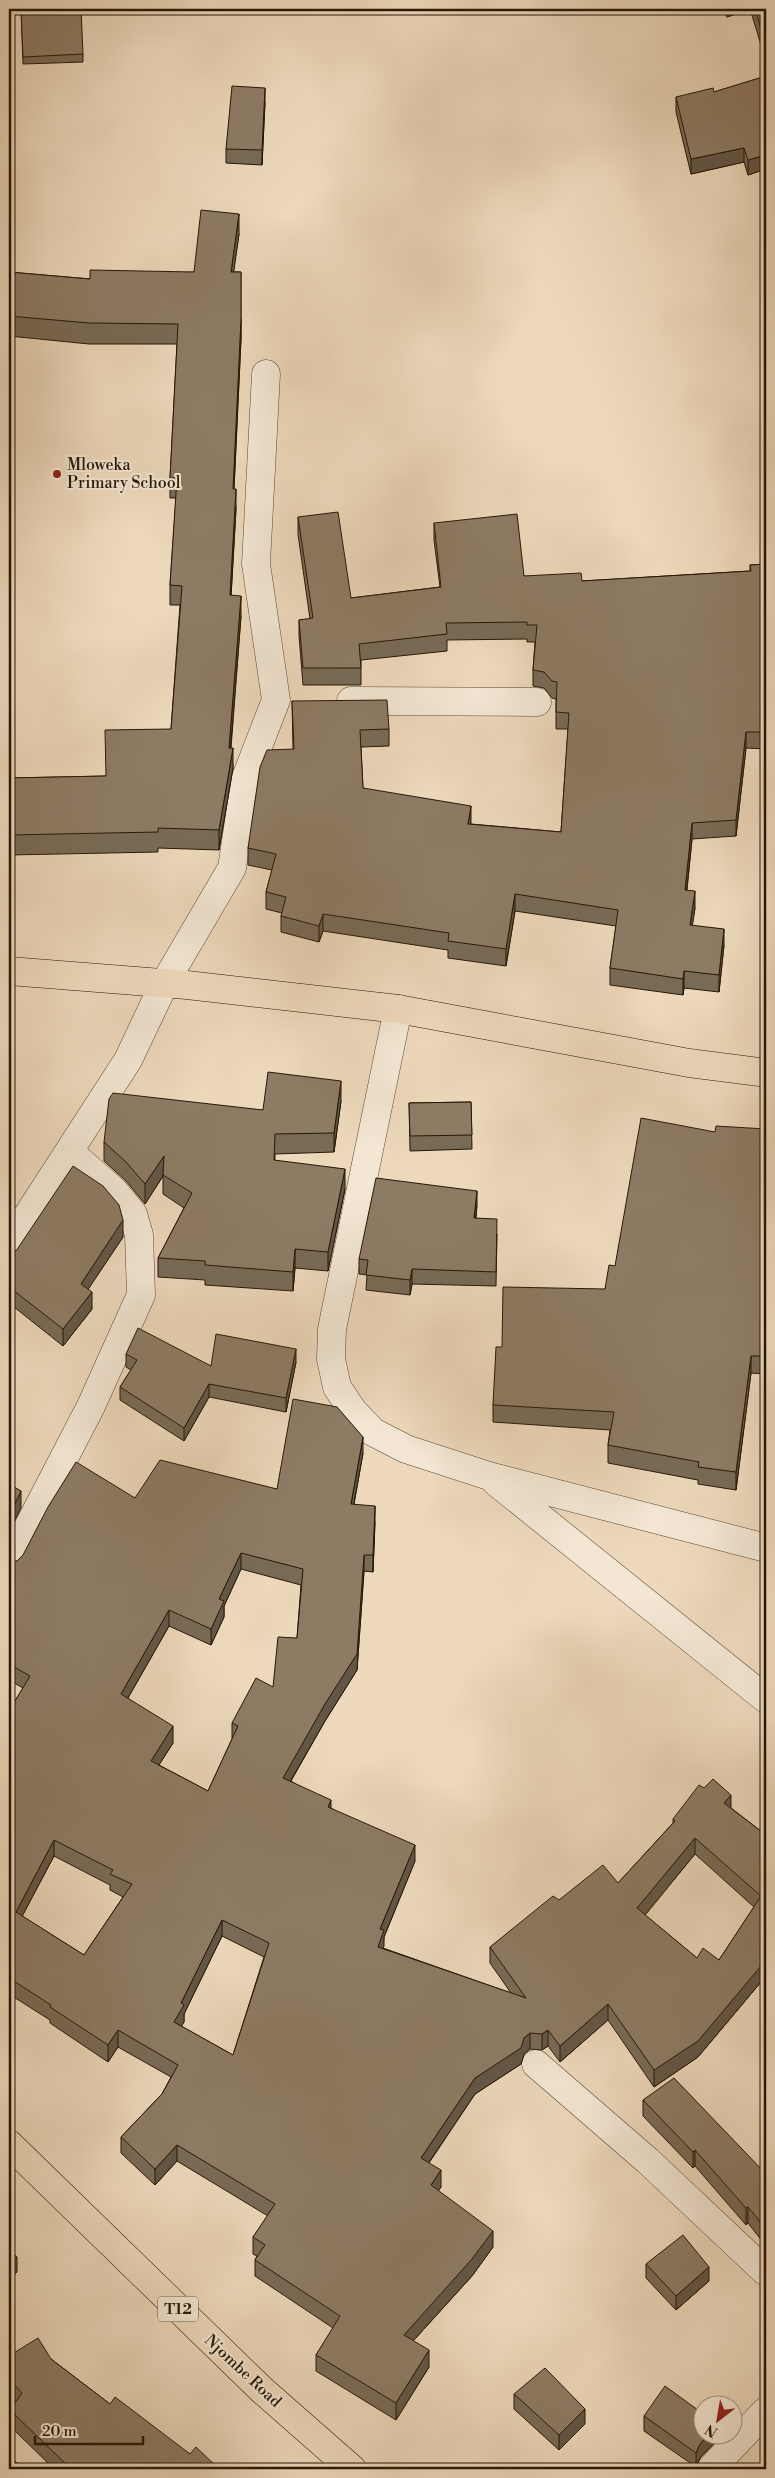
<svg xmlns="http://www.w3.org/2000/svg" width="775" height="2478" viewBox="0 0 775 2478" font-family="'Libre Bodoni',serif">
	<style>
		.lines { fill: none; stroke-linecap: round; stroke-linejoin: round }
		.minor-casing { stroke: #574733; stroke-width: 29 }
		.major-casing { stroke: #251706; stroke-width: 29 }
		.highway-casing { stroke: #251706; stroke-width: 29 }
		.minor { stroke: #f3e6d3; stroke-width: 28 }
		.major { stroke: #edd8bb; stroke-width: 28 }
		.highway { stroke: #edd8bb; stroke-width: 28 }
		.wall { fill: #796a56; stroke: #251706; fill-rule: evenodd }
		.shaded-wall { fill: #635646; stroke: #251706 }
		.building { fill: #8d7b64; stroke: #251706; fill-rule: evenodd }
		.poi-dot { fill: #8f2418; stroke: #f3e6d3; stroke-width: 2 }
		.labels { text-anchor: middle; dominant-baseline: central; stroke-width: 4; stroke-linejoin: round; paint-order: stroke }
		.shield { fill: #f3e6d3; stroke: #635544; stroke-width: 1 }
		.shield-label { font-size: 15px; font-weight: bold; fill: #251706 }
		.poi-label { font-size: 16px; fill: #251706; stroke: #f3e6d3; text-anchor: start }
		.street-label { font-size: 16px; fill: #251706; stroke: #f3e6d3 }
	</style>
	<rect width="100%" height="100%" fill="#edd8bb"/>
	<filter id="stains"><feTurbulence type="fractalNoise" baseFrequency=".004" numOctaves="4"/><feColorMatrix values="0 0 0 0 .2 0 0 0 0 .09 0 0 0 0 .02 0 0 0 .5 -.17"/></filter>
	<radialGradient id="worn" r=".72"><stop offset=".6" stop-color="#630" stop-opacity="0"/><stop offset="1" stop-color="#630" stop-opacity=".3"/></radialGradient>
	<g class="lines">
		<g class="minor-casing">
			<g id="minor">
				<polyline points="351,701 537,702"/>
				<polyline points="398,1009 332,1329 331,1359 337,1387 353,1411 373,1432 406,1449 489,1476 766,1548"/>
				<polyline points="9,1244 128,1060 164,984 232,868 245,780 276,700 256,564 266,374"/>
				<polyline points="496,1482 766,1699"/>
				<polyline points="9,1564 91,1406 141,1295 139,1235 133,1214 114,1191 70,1152"/>
				<polyline points="536,2064 648,2161 766,2272"/>
				<polyline points="711,2469 766,2411"/>
			</g>
		</g>
		<g class="major-casing">
			<polyline id="major" points="9,971 187,985 398,1009 689,1063 766,1073"/>
		</g>
		<g class="highway-casing">
			<polyline id="highway" points="9,2144 262,2390 352,2469"/>
		</g>
		<use href="#minor" class="minor"/>
		<use href="#major" class="major"/>
		<use href="#highway" class="highway"/>
	</g>
	<g class="wall">
		<polygon points="21,9 83,54 83,62 23,64"/>
		<polygon points="724,9 749,9 727,17"/>
		<polygon points="750,9 766,9 766,61"/>
		<polygon points="766,76 766,169 748,175 744,162 691,174 676,112 676,97 714,92"/>
		<polygon points="265,102 262,165 226,163 226,149"/>
		<polygon points="239,234 233,272 241,272 241,339 234,489 236,509 231,595 241,616 231,748 233,768 219,850 158,848 158,852 9,855 9,778 106,776 171,729 180,605 170,605 170,585 176,498 170,498 170,478 177,344 89,344 9,336 9,272 90,279 194,272"/>
		<polygon points="298,517 351,598 440,587 434,540 434,523 524,576 582,581 750,571 750,565 766,564 766,749 746,748 736,836 692,839 687,890 695,908 692,925 724,945 719,992 684,988 683,995 610,985 610,968 616,926 515,911 506,966 448,958 448,950 323,931 319,942 281,932 281,916 282,913 266,909 266,892 272,870 248,865 248,848 293,749 292,701 389,729 389,746 361,747 363,788 471,824 561,832 568,729 556,729 556,699 552,698 544,688 533,686 533,670 535,642 527,642 527,639 447,640 447,651 361,660 361,685 303,685 299,636 299,620 310,619 298,534"/>
		<polygon points="341,1101 334,1152 275,1154 275,1161 345,1189 328,1271 295,1268 293,1291 205,1285 205,1280 158,1277 158,1258 184,1208 163,1194 163,1176 145,1204 126,1181 104,1161 104,1142 263,1110"/>
		<polygon points="471,1102 472,1149 410,1151 409,1103"/>
		<polygon points="766,1129 766,1374 751,1373 736,1490 698,1484 698,1480 608,1463 608,1445 610,1430 493,1422 493,1405 502,1347 605,1289 615,1266 715,1132"/>
		<polygon points="477,1205 476,1218 497,1234 496,1286 412,1284 410,1295 366,1290 367,1275 359,1274 359,1259"/>
		<polygon points="123,1237 88,1289 92,1309 63,1346 9,1303 9,1245 16,1251"/>
		<polygon points="126,1354 211,1366 296,1362 286,1412 209,1397 184,1441 120,1400 120,1387 131,1370 126,1367"/>
		<path d="M363,1453L354,1504L375,1522L373,1572L364,1571L357,1670L325,1721L291,1781L331,1808L415,1861L384,1937L383,1948L511,1993L490,1963V1947L559,1900L618,1883L673,1823V1819L731,1808L766,1835V1976L698,2057L654,2087L608,2020L560,2062L548,2046L542,2050L530,2049L524,2054L521,2064L475,2094L429,2163L441,2187L438,2191L493,2247L472,2276L413,2341L429,2367L396,2420L316,2371V2355L333,2328L255,2276V2260L257,2256L253,2254V2237L268,2216L177,2161L155,2185L121,2153V2137L162,2094L171,2077L118,2047L108,2062L50,2023V2020L9,1994V1711L23,1688L9,1680V1563L17,1561L135,1498L277,1489ZM241,1569L301,1585L297,1638L273,1687L232,1723V1739L208,1791L159,1765L173,1743L128,1698L169,1626L211,1645L224,1617V1606ZM695,1854L754,1907L719,1960L697,1958L645,1915ZM54,1856L110,1885V1890L123,1897L84,1955L22,1916ZM222,1936L264,1957L233,2055L181,2026L184,2022V2014Z"/>
		<polygon points="643,2100 766,2174 766,2246 748,2223 746,2225 695,2166 693,2168 643,2116"/>
		<polygon points="646,2264 709,2281 676,2310 646,2278"/>
		<polygon points="9,2356 51,2359 110,2404 190,2454 219,2469 54,2469 10,2426 10,2410 15,2402 9,2396"/>
		<polygon points="514,2394 585,2424 559,2450 514,2409"/>
		<polygon points="644,2416 718,2436 718,2439 700,2458 696,2467 644,2431"/>
	</g>
	<g class="shaded-wall">
		<polygon points="727,9 749,9 727,17"/>
		<polygon points="265,88 265,102 262,165 262,150"/>
		<polygon points="744,148 744,162 691,174 691,159"/>
		<polygon points="766,155 766,169 748,175 748,160"/>
		<polygon points="239,214 239,234 231,292 231,272"/>
		<polygon points="241,319 241,339 233,509 233,489"/>
		<polygon points="236,489 236,509 230,615 230,595"/>
		<polygon points="241,596 241,616 229,768 229,748"/>
		<polygon points="746,732 746,748 736,836 736,820"/>
		<polygon points="233,748 233,768 219,850 219,830"/>
		<polygon points="471,806 471,823 468,841 468,824"/>
		<polygon points="692,823 692,839 685,906 685,890"/>
		<polygon points="695,891 695,908 690,942 690,925"/>
		<polygon points="515,894 515,911 506,966 506,949"/>
		<polygon points="323,914 323,931 319,942 319,926"/>
		<polygon points="724,929 724,945 719,992 719,975"/>
		<polygon points="684,971 684,988 683,995 683,979"/>
		<polygon points="341,1081 341,1101 334,1152 334,1133"/>
		<polygon points="164,1156 163,1176 145,1204 145,1184"/>
		<polygon points="345,1169 345,1189 328,1271 328,1252"/>
		<polygon points="477,1191 477,1205 474,1233 474,1218"/>
		<polygon points="123,1220 123,1237 81,1300 81,1284"/>
		<polygon points="295,1249 295,1268 293,1291 293,1272"/>
		<polygon points="412,1269 412,1284 410,1295 410,1280"/>
		<polygon points="92,1292 92,1309 63,1346 63,1329"/>
		<polygon points="296,1349 296,1362 286,1412 286,1398"/>
		<polygon points="751,1356 751,1373 736,1490 736,1472"/>
		<polygon points="209,1384 209,1397 184,1441 184,1428"/>
		<polygon points="363,1437 363,1453 351,1520 351,1504"/>
		<polygon points="21,1491 21,1508 9,1532 9,1516"/>
		<polygon points="375,1506 375,1522 373,1572 373,1555"/>
		<polygon points="241,1553 241,1569 224,1606 224,1617 211,1645 211,1629 219,1599"/>
		<polygon points="364,1555 364,1571 357,1670 325,1721 283,1794 283,1778"/>
		<polygon points="169,1610 169,1626 121,1710 121,1694"/>
		<polygon points="173,1726 173,1743 151,1777 151,1761"/>
		<polygon points="731,1795 731,1811 724,1803"/>
		<polygon points="331,1800 331,1817 328,1807"/>
		<polygon points="695,1838 695,1854 637,1925 637,1908"/>
		<polygon points="54,1840 54,1856 16,1928 16,1912"/>
		<polygon points="415,1845 415,1861 384,1937 384,1946 378,1963 378,1947 380,1929"/>
		<polygon points="222,1920 222,1936 184,2014 184,2022 174,2039 174,2022 181,2003"/>
		<polygon points="766,1960 766,1976 698,2057 654,2087 654,2070"/>
		<polygon points="608,2004 608,2020 560,2062 560,2046"/>
		<polygon points="118,2030 118,2047 108,2062 108,2045"/>
		<polygon points="548,2030 548,2046 542,2050 542,2034"/>
		<polygon points="530,2033 530,2049 524,2054 521,2064 475,2094 421,2174 421,2158 475,2078"/>
		<polygon points="177,2145 177,2161 155,2185 155,2169"/>
		<polygon points="695,2150 695,2166 693,2168 693,2152"/>
		<polygon points="441,2170 441,2187 431,2202 431,2185"/>
		<polygon points="748,2207 748,2223 746,2225 746,2208"/>
		<polygon points="493,2231 493,2247 472,2276 404,2351 404,2335"/>
		<polygon points="17,2257 17,2272 9,2280 9,2265"/>
		<polygon points="709,2267 709,2281 676,2310 676,2296"/>
		<polygon points="429,2350 429,2367 396,2420 396,2403"/>
		<polygon points="585,2409 585,2424 559,2450 559,2435"/>
		<polygon points="707,2436 718,2436 718,2439 700,2458 696,2467 696,2453 700,2444"/>
	</g>
	<g class="building">
		<polygon points="21,9 81,9 83,54 23,57"/>
		<polygon points="755,9 766,9 766,45"/>
		<polygon points="766,76 766,155 748,160 744,148 691,159 676,97 713,88 714,92"/>
		<polygon points="232,86 265,88 262,150 226,149"/>
		<polygon points="201,210 239,214 231,272 241,272 241,319 233,489 236,489 230,595 241,596 229,748 233,748 219,830 158,828 158,832 9,835 9,778 106,776 105,730 171,729 182,586 170,585 177,478 170,478 178,324 89,323 9,316 9,272 90,279 90,270 194,272"/>
		<polygon points="338,512 351,598 441,587 434,523 517,514 524,576 581,573 582,581 751,571 750,565 766,564 766,732 746,732 736,820 692,823 685,890 695,891 690,925 724,929 719,975 684,971 683,979 610,968 618,910 515,894 506,949 448,941 449,933 323,914 319,926 281,916 286,897 266,892 276,854 248,848 260,767 267,750 294,749 292,701 387,700 389,729 360,730 363,788 471,806 468,824 561,832 569,713 556,712 557,682 552,681 544,672 533,670 537,625 527,625 527,622 446,623 447,634 359,644 361,668 303,668 299,620 313,618 298,517"/>
		<polygon points="268,1072 341,1081 334,1133 275,1134 274,1160 345,1169 328,1252 295,1249 293,1272 205,1265 205,1261 158,1258 192,1193 163,1175 164,1156 145,1184 126,1162 104,1142 109,1099 113,1093 263,1110"/>
		<polygon points="471,1102 472,1135 410,1136 409,1103"/>
		<polygon points="641,1118 715,1132 716,1126 766,1129 766,1356 751,1356 736,1472 698,1467 699,1462 608,1445 614,1412 493,1405 496,1347 502,1347 503,1287 605,1289 609,1265 615,1266"/>
		<polygon points="73,1166 103,1186 119,1205 123,1220 81,1284 92,1292 63,1329 9,1287 9,1245 16,1251"/>
		<polygon points="376,1178 477,1191 474,1218 497,1219 496,1272 412,1269 410,1280 366,1275 368,1260 359,1259"/>
		<polygon points="138,1328 211,1366 216,1334 296,1349 286,1398 209,1384 184,1428 120,1387 137,1360 126,1354"/>
		<path d="M293,1399L337,1407L363,1437L351,1504L375,1506L373,1555H364L357,1654L325,1704L283,1778L331,1800L328,1807L415,1845L380,1929L384,1930L378,1947L526,1998L490,1947L553,1896L559,1900L603,1865L618,1883L675,1821L673,1819L699,1785L704,1788L713,1779L731,1795L724,1803L766,1835V1960L698,2041L654,2070L608,2004L560,2046L548,2030L542,2034L530,2033L524,2038L521,2048L475,2078L421,2158L441,2170L431,2185L493,2231L472,2259L404,2335L429,2350L396,2403L316,2355L340,2316L255,2260L265,2245L253,2237L275,2204L177,2145L155,2169L121,2137L162,2094L178,2065L118,2030L108,2045L50,2007L51,2005L9,1978V1711L30,1676L9,1664V1587L13,1580L9,1577V1563L17,1561L23,1555L48,1507L76,1462L135,1498L160,1460L277,1489ZM241,1553L303,1569L297,1638L278,1637L273,1687L256,1678L232,1723L238,1726L208,1791L151,1761L173,1726L121,1694L169,1610L211,1629L224,1601L219,1599ZM695,1838L761,1896L719,1960L703,1948L697,1958L637,1908ZM54,1840L113,1870L110,1874L132,1884L84,1955L16,1912ZM222,1920L269,1943L233,2055L174,2022L184,2005L181,2003Z"/>
		<polygon points="9,1484 21,1491 9,1516"/>
		<polygon points="674,2078 766,2174 766,2229 748,2207 746,2208 695,2150 693,2152 643,2100"/>
		<polygon points="683,2235 709,2267 676,2296 646,2264"/>
		<polygon points="9,2250 17,2257 9,2265"/>
		<polygon points="38,2338 51,2359 110,2404 115,2397 190,2454 196,2447 219,2469 155,2469 154,2468 152,2469 71,2469 10,2410 22,2393 9,2379 9,2356"/>
		<polygon points="545,2368 585,2409 559,2435 514,2394"/>
		<polygon points="665,2386 702,2413 702,2436 707,2436 700,2444 696,2453 644,2416"/>
		<polygon points="9,2458 27,2469 9,2469"/>
	</g>
	<circle class="poi-dot" cx="57" cy="474" r="5"/>
	<g class="labels">
		<rect class="shield" x="158" y="2296.5" width="40" height="25" rx="4"/>
		<g class="shield-label">
			<text x="178" y="2309">T12</text>
		</g>
		<g class="poi-label">
			<text x="67" y="465">Mloweka<tspan x="67" dy="18">Primary School</tspan></text>
		</g>
		<g class="street-label">
			<text transform="translate(243 2371) rotate(43)">Njombe Road</text>
		</g>
	</g>
	<rect width="775" height="2478" fill="none" stroke="#edd8bb" stroke-width="30"/>
	<rect x="10" y="10" width="755" height="2458" fill="none" stroke="#251706" stroke-width="2.5"/>
	<rect x="15" y="15" width="745" height="2448" fill="none" stroke="#251706"/>
	<g transform="translate(718 2420) rotate(211)"><circle r="24" fill="#f3e6d3" stroke="#a19381"/>
	<path d="M0-4L9 19L0 12L-9 19Z" fill="#8f2418"/>
	<text y="-8" font-size="14" font-weight="bold" text-anchor="middle" fill="#251706">N</text>
	</g>
	<path d="M35 2436v8h108v-8" fill="none" stroke="#251706" stroke-width="2.5"/>
	<text x="42" y="2436" font-size="15" fill="#251706" stroke="#f3e6d3" stroke-width="4" paint-order="stroke">20 m</text>
	<rect width="100%" height="100%" filter="url(#stains)"/>
	<rect width="100%" height="100%" fill="url(#worn)"/>
</svg>
